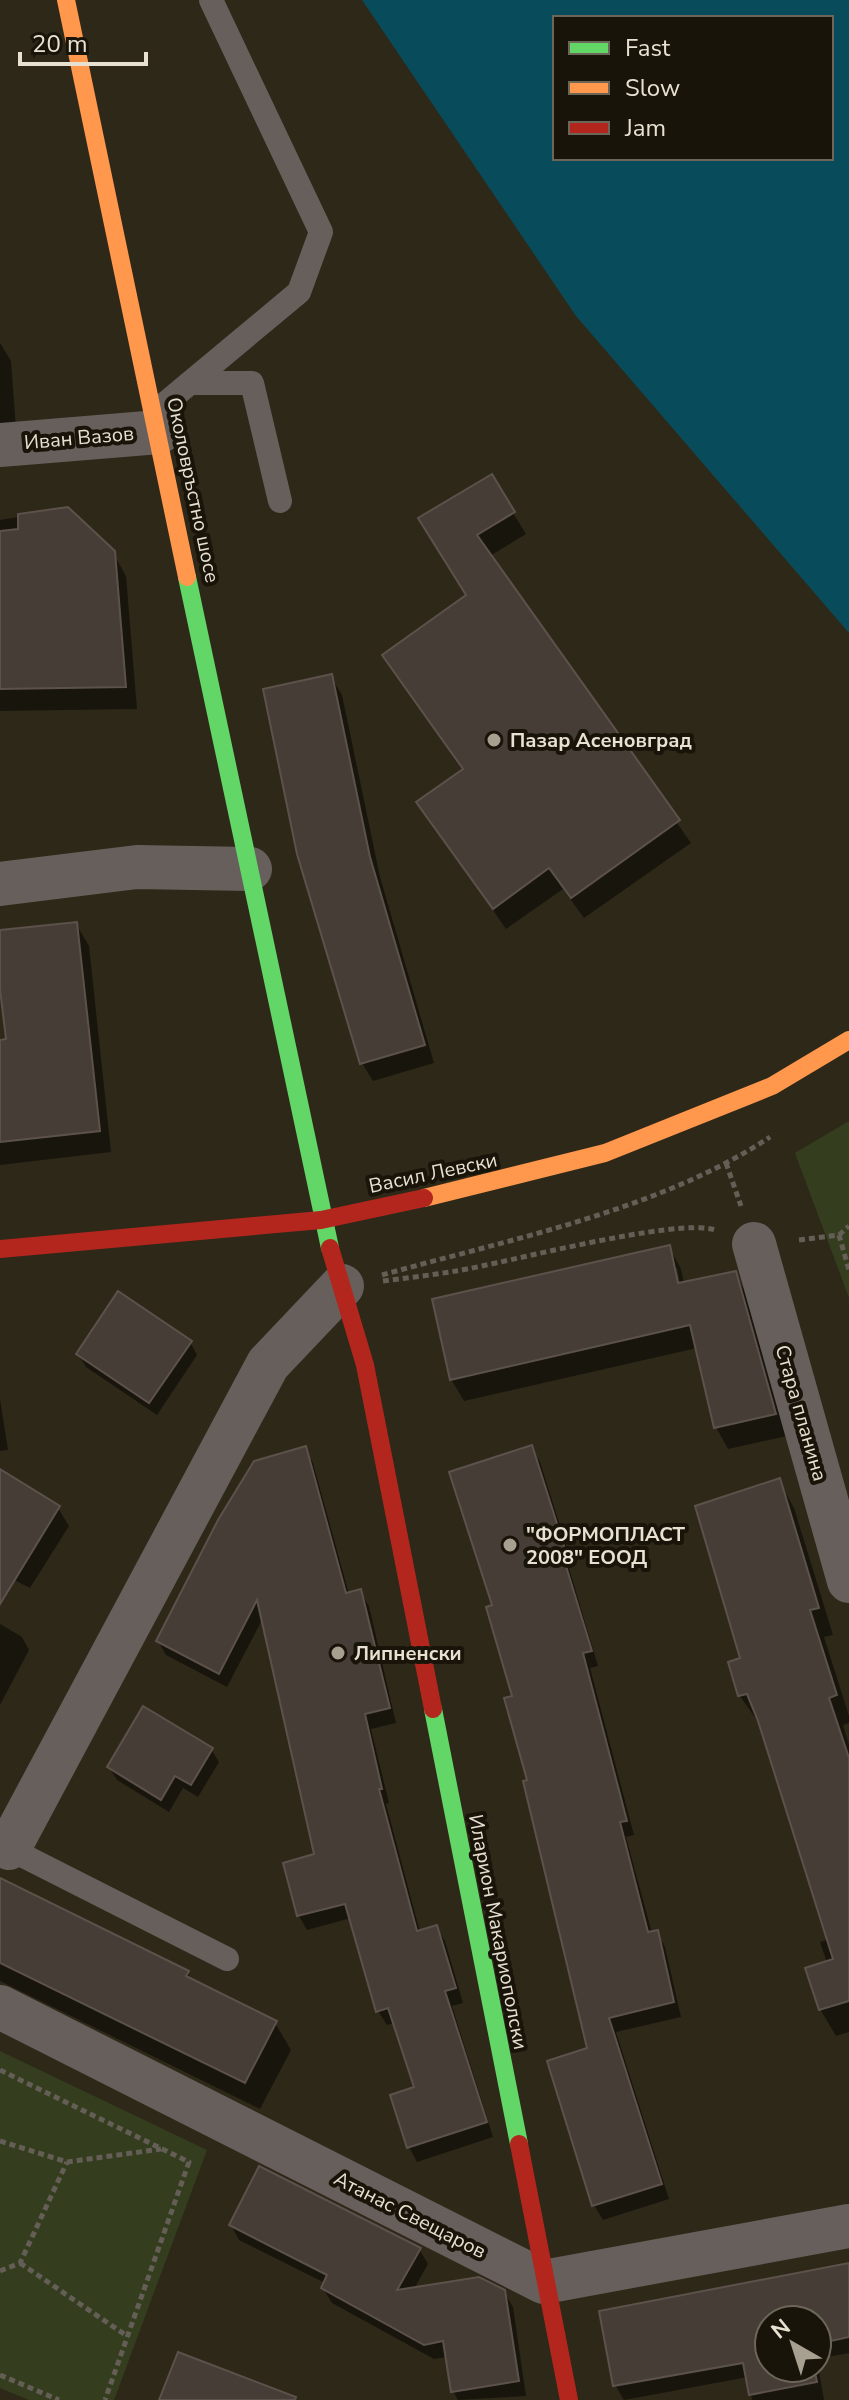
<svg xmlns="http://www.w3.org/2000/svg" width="849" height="2400" viewBox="0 0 849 2400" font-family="'Nunito Sans',sans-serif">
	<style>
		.green { fill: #343e1e }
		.water { fill: #084c5b; fill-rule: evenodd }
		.shadow { fill: #0007; fill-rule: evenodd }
		.building { fill: #463e36; stroke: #5c524b; stroke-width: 2 }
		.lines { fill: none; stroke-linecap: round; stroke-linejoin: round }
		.path { stroke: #645e56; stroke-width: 5; stroke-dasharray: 6 4; stroke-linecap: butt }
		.lane { stroke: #675f5b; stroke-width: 24 }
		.street { stroke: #675f5b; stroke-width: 44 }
		.fast { stroke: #63d668; stroke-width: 18 }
		.slow { stroke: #ff974d; stroke-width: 18 }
		.jam { stroke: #b3261e; stroke-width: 18 }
		.poi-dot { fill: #a7a091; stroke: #191409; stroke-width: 3 }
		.labels { text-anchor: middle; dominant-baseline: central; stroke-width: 8; stroke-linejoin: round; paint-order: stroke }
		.street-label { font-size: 20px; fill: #e8e1d1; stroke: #191409 }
		.poi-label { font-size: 20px; font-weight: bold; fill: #e8e1d1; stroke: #191409; text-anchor: start }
	</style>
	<rect width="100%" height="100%" fill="#2e2819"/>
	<g class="green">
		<polygon points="849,1121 849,1298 795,1153"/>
		<polygon points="0,2051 207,2150 114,2400 29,2400 0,2388"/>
	</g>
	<path class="water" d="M362,0H849V633L576,316ZM555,18H831V158H555Z"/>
	<g class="shadow">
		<polygon points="0,343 11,361 16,429 0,431"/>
		<polygon points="491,477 526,534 490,556 691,843 584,918 563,889 506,929 419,803 463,771 384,656 468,596 433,540"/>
		<polygon points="67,509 113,553 126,576 137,709 0,711 0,520"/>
		<polygon points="331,677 342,695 380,877 434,1063 373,1081 362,1063"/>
		<polygon points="76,924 89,946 111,1152 0,1165 0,1042 8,1041 0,932"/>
		<path d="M669,1247L681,1269L684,1284L735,1273L747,1295L787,1436L728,1449L716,1427L697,1348L464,1401L451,1379ZM672,1268H677L682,1293L678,1294Z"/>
		<polygon points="190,1342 197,1355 157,1415 86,1367 78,1354"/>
		<polygon points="0,1399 8,1450 0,1451"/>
		<polygon points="531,1447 540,1462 573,1567 569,1568 598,1666 590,1668 634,1835 626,1837 652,1933 657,1932 665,1947 681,2017 616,2032 669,2199 603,2220 594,2205 590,2050 494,1606"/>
		<polygon points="305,1449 313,1463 349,1594 360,1592 369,1606 396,1723 371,1729 389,1803 386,1804 420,1932 436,1927 445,1941 463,2003 452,2006 493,2137 417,2162 409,2147 417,2088 395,2023 387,2025 378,2011 351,1918 307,1930 299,1916 285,1864 317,1856 263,1618 227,1687 166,1655 158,1641"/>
		<polygon points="0,1471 58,1508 69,1526 30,1588 0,1573"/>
		<polygon points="779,1481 794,1508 833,1635 824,1637 849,1716 849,1723 843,1725 849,1745 849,2032 836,2036 820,2009 827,1963 820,1942 829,1939 758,1722 740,1696 730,1663 743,1659"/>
		<polygon points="0,1624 22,1637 29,1650 0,1705"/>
		<polygon points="211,1749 219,1762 198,1797 183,1788 169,1812 117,1780 109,1767"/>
		<polygon points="0,1880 187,1972 192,1981 275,2023 291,2050 260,2109 0,1981"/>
		<polygon points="231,2225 419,2249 428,2264 414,2289 504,2292 513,2307 526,2396 458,2400 453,2391 447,2357 434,2359 332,2303 323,2288 325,2283 239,2240"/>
		<polygon points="849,2263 849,2353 817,2359 817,2320 769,2320 769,2368 817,2368 817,2360 824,2400 752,2400 748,2377 624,2400 615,2385 730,2289"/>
	</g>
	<g class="building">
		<polygon points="492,474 515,512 477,535 680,820 571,898 549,868 493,909 416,802 463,769 382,655 466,595 418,518"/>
		<polygon points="68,507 115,551 126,687 0,689 0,531 18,529 18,514"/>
		<polygon points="332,674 370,857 425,1045 360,1064 297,854 263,689"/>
		<polygon points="77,922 100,1131 0,1142 0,1040 6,1039 0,989 0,930"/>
		<polygon points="670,1245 678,1283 736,1271 776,1414 714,1428 690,1325 450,1380 432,1299"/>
		<polygon points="118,1291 192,1341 149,1403 76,1354"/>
		<polygon points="532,1445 566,1552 562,1553 592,1651 583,1653 627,1821 620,1822 648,1932 658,1930 674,2002 609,2018 662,2184 592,2206 547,2061 587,2048 523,1781 527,1780 504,1698 512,1696 486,1607 492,1605 449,1472"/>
		<polygon points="306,1446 346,1593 361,1589 390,1708 365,1714 382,1789 379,1789 417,1931 437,1925 456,1988 445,1991 487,2122 407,2148 390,2095 414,2087 388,2008 376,2012 345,1904 297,1916 283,1863 314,1854 257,1600 219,1674 156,1641 218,1520 254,1461"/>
		<polygon points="0,1469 60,1506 0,1604"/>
		<polygon points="780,1478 819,1608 810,1610 837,1695 829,1698 849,1758 849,2001 819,2010 805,1968 833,1959 758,1721 747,1694 738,1696 728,1662 740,1658 695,1506"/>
		<polygon points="143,1706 213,1748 191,1785 175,1776 161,1800 107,1767"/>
		<polygon points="0,1878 189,1971 186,1976 277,2021 245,2083 0,1963"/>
		<polygon points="259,2166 421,2248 397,2290 479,2277 505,2290 519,2381 451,2392 443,2341 424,2345 321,2288 327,2275 229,2225"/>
		<polygon points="849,2263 849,2337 817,2344 817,2320 769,2320 769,2368 814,2368 817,2382 749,2395 743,2363 613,2386 599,2311"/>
		<polygon points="178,2352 296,2397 295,2400 159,2400"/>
	</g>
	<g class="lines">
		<g class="path">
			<polyline points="726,1163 741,1206"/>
			<polyline points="839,1235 849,1226"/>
			<polyline points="799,1240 839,1235 849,1270"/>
			<path d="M382,1275C510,1239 658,1211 770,1137"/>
			<path d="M383,1281C407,1278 432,1275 456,1271C506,1263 677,1217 715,1230"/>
			<polyline points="0,2070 189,2162 105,2400"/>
			<polyline points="0,2141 67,2162 161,2149"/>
			<polyline points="20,2263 127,2336"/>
			<polyline points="0,2271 20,2263 67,2162"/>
			<polyline points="0,2375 59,2400"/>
		</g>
		<g class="lane">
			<polyline points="190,383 252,383 280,501"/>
			<polyline points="155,412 299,292 321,232 211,0"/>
			<polyline points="2,1845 227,1959"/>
		</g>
		<g class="street">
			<polyline points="0,445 159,432"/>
			<polyline points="0,884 137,867 250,869"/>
			<polyline points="754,1244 849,1581"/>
			<polyline points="9,1848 268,1364 342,1286"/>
			<polyline points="0,2007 544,2282 849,2226"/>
		</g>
		<g class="fast">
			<polyline points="187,577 330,1248"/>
			<polyline points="433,1709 519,2144"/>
		</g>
		<g class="slow">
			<polyline points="66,0 187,577"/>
			<polyline points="424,1198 605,1153 772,1086 849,1040"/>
		</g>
		<g class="jam">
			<polyline points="330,1248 365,1365 433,1709"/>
			<polyline points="0,1249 321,1220 424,1198"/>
			<polyline points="519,2144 569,2400"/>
		</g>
	</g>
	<g class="poi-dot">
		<circle cx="494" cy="740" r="8"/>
		<circle cx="510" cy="1545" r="8"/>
		<circle cx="338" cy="1653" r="8"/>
	</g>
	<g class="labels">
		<g class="street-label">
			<text transform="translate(79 438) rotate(-5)">Иван Вазов</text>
			<text transform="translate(193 490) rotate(78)">Околовръстно шосе</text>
			<text transform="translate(433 1173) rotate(-12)">Васил Левски</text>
			<text transform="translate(801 1413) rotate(74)">Стара планина</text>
			<text transform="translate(498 1932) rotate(79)">Иларион Макариополски</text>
			<text transform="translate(410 2215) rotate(27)">Атанас Свещаров</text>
		</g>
		<g class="poi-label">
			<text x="510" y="740">Пазар Асеновград</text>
			<text x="526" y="1534">"ФОРМОПЛАСТ<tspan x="526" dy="23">2008" ЕООД</tspan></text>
			<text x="354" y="1653">Липненски</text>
		</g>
	</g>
	<rect x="553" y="16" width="280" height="144" fill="#191409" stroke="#6c6659" stroke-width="2"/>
	<rect x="569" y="42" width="40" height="12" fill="#63d668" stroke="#6c6659" stroke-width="2"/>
	<text x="625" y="56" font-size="24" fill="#e8e1d1">Fast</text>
	<rect x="569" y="82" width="40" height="12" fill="#ff974d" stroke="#6c6659" stroke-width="2"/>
	<text x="625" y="96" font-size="24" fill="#e8e1d1">Slow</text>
	<rect x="569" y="122" width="40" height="12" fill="#b3261e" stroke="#6c6659" stroke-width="2"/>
	<text x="625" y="136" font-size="24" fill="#e8e1d1">Jam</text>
	<g transform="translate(793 2344) rotate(321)"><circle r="38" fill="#191409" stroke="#6c6659" stroke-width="2"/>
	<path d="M0-6L14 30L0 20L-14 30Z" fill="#a7a091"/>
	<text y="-12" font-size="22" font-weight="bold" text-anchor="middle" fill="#e8e1d1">N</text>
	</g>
	<path d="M20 52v12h126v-12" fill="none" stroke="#e8e1d1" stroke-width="4"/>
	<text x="32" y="52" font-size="24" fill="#e8e1d1" stroke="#191409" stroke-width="6" paint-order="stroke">20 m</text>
</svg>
